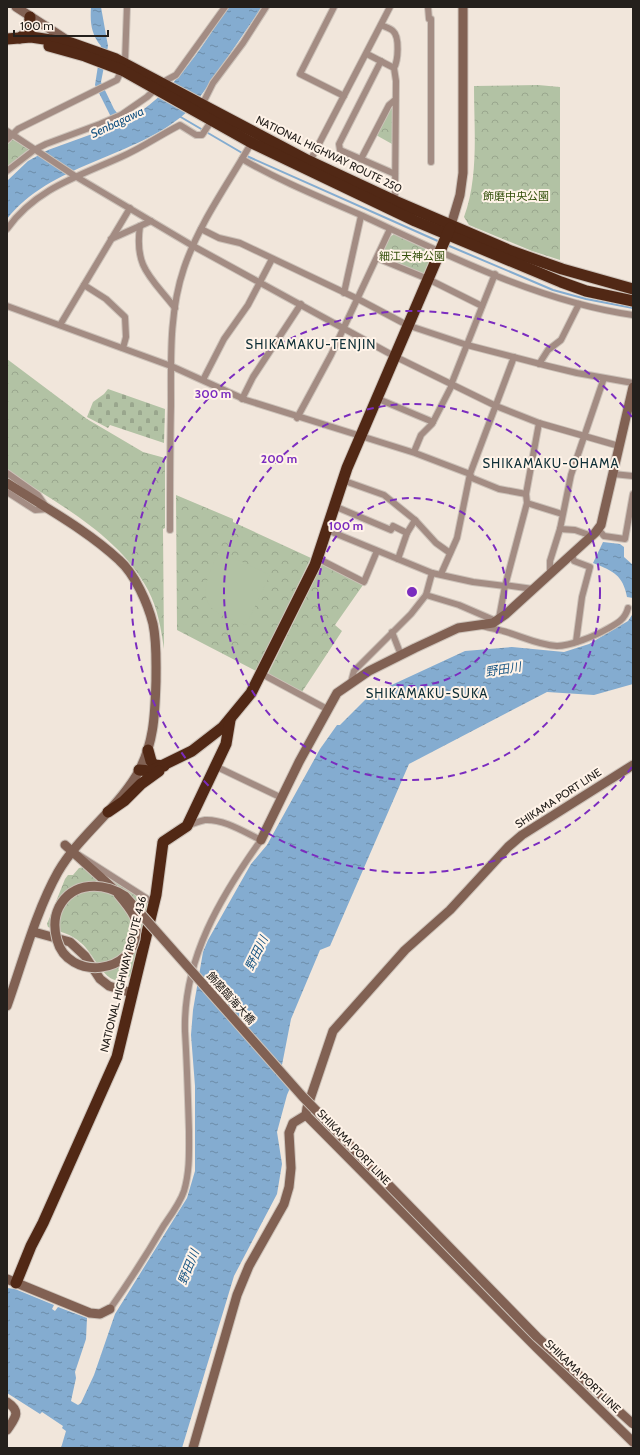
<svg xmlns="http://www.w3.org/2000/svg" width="640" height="1455" viewBox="0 0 640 1455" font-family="Cabin,'Noto Sans JP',sans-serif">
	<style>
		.cemetery { fill: url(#cemetery-stones) }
		.park { fill: url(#park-crowns) }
		.pitch { fill: #b2c2a4 }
		.water { fill: url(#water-ripples) }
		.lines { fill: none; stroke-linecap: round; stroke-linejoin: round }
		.stream { stroke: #84acd0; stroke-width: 2 }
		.street-casing { stroke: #ccc2b9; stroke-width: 8 }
		.secondary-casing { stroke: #ccc2b9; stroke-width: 11 }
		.highway-casing { stroke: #ccc2b9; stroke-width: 13 }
		.street { stroke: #a38c83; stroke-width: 6 }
		.secondary { stroke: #816153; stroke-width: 9 }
		.highway { stroke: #512815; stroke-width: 11 }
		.secondary-bridge-casing { stroke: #ccc2b9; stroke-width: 11; stroke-linecap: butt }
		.secondary-bridge { stroke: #816153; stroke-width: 9 }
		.ring { fill: none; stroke: #7b2cbf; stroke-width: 2; stroke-dasharray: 7 5 }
		.labels { text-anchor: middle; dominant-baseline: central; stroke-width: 4; stroke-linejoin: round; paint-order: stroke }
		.street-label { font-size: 11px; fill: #24201c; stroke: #fff3e8 }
		.park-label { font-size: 11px; fill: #34500b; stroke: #fff3e8 }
		.water-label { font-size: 12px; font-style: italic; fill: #165483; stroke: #fff3e8 }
		.quarter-label { font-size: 13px; letter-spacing: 1px; fill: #0e2e36; stroke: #fff3e8 }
		.centre { fill: #7b2cbf; stroke: #fff3e8; stroke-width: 2 }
		.ring-label { font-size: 12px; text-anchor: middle; font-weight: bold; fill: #7b2cbf; stroke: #fff3e8; stroke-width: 4; stroke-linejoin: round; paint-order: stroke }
	</style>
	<defs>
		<pattern id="cemetery-stones" width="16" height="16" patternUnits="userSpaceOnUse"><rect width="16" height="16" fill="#b2c2a4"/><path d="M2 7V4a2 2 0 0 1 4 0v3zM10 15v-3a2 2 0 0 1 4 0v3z" fill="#99a68d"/></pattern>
		<pattern id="park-crowns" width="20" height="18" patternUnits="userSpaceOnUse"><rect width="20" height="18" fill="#b2c2a4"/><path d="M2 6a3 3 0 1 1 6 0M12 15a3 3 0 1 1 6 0" fill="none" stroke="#99a68d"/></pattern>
		<pattern id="water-ripples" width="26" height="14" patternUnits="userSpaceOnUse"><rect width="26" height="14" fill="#84acd0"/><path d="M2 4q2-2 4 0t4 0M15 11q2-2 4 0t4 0" fill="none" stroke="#6c8ca8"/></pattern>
	</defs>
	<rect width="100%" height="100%" fill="#f1e6db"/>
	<polygon class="cemetery" points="108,389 165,409 164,443 110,425 108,428 87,417 93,402 104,394"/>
	<g class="park">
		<path d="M538,85L560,87V260L532,251L469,225L464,217C479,176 474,129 474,86Z"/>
		<polygon points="392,108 392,144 376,135 388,111"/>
		<polygon points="12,139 29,149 7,168 7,145"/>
		<path d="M394,234L431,250L432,254L424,273L420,275L382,258C381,251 388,237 394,234Z"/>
		<path d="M7,359L87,419L143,452L165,458V528L163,529L164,649C161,629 158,609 148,590C120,536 57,503 7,471Z"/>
		<polygon points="176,495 233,519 233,522 311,558 256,671 177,630"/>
		<polygon points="322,564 362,582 363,585 335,625 342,631 302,692 268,674"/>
		<path d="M93,865L146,901L148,912L133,974C107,996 97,956 81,943C72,934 60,932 48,927L47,924L65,879L68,875H73L79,868Z"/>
	</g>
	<path class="pitch" d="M219,551L270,575L246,625C236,621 224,617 215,611C195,596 212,568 219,551Z"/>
	<g class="water">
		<path d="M91,7H101L108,46L101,82L114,109L124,122C173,94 198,53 228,7H262C246,30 230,54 214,77C204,91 194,107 181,117C128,159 51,164 7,219V181L28,161L48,150L117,125L110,115L95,85L101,46C91,34 90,22 91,7Z"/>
		<path d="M603,542L620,544L624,547V557L633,565V684L594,695L547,692L409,764L330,946L320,950L291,1019L281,1070L293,1081L287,1095L277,1132L282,1164L277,1194L234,1276L182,1448H61L66,1431L62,1428L63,1426L42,1412L40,1414L7,1393V1288L15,1289L54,1305L52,1309L55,1311L58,1307L87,1318L86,1339L75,1372L76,1378L71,1401L78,1405L81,1403L94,1375L115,1314L187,1198L195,1171V1086L191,1035L193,1010L203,952L208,940L251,864L267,845L320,749L337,725H340L370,695L465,651L512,647L564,652L589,644L628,621L632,615L633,598L627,597C623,575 613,571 593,563Z"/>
	</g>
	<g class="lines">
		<g class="stream">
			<polyline points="179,116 249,157 440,242"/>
			<polyline points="447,245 553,290 586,299 633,308"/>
		</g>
		<g class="street-casing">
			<g id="street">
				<polyline points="334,7 300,74 344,96"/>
				<polyline points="428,7 429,19 431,19 431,162"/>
				<path d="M381,25C385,27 390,28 393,31C400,37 398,61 394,68"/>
				<polyline points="367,54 394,68 396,81 395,201"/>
				<polyline points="381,61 339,144 340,150 395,174"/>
				<polyline points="201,107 213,83 243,43 266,7"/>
				<polyline points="7,131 75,176 193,246 394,356 496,406 539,423 619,446"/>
				<polyline points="7,140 18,129 117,80 125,62 127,7"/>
				<path d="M242,159C280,181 322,198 363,216C447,255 540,302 633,315"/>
				<polyline points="361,159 389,105 395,100"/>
				<polyline points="309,163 390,7"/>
				<polyline points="7,171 34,150 46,144 100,124 121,115 147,97 163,82 176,75 225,7"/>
				<path d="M140,226C134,268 151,277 175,308"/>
				<path d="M7,229C35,189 79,176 121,157C142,148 160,135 180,125L196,135H202L212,120"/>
				<polyline points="201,229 219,238 240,243 358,299 407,325 467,345 548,366 577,373 633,383"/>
				<polyline points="111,239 151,221"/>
				<polyline points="377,258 428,279 482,306"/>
				<polyline points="84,285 106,299 125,317 126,337 123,348"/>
				<polyline points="344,293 361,216"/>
				<polyline points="7,306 171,366 246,400 415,453 470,474 472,478 499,489 526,494"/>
				<polyline points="60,325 130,208"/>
				<polyline points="539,364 548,350 561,340 579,304"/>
				<polyline points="203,380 224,339 248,305 272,259"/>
				<polyline points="451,385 495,274"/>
				<polyline points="376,398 433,422"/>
				<polyline points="242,399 253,377 301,304"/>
				<polyline points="297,418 331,355 390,229"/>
				<polyline points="414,452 421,435 432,424 452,385"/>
				<polyline points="7,473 38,495 45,505"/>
				<polyline points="613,474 633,476"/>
				<polyline points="342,480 384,495 415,520 436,543 450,553"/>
				<polyline points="7,492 35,510 48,509"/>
				<polyline points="527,503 562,514"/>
				<polyline points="334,506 391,530 393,526 407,533"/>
				<polyline points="560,529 575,530 592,536"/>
				<polyline points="598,529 604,536 625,539 633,494"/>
				<path d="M170,530C170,488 170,447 171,406C171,359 169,312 184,268C200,221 229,183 253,140"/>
				<polyline points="327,530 432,573 473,582 505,586"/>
				<polyline points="572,554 574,561 590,567 582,597 576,642"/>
				<polyline points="317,558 364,582 377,551"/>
				<polyline points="398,559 407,533 415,520"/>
				<polyline points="441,574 457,538 470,474 514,357"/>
				<polyline points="550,574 550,561 560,529 571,475 604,378"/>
				<polyline points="505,585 533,589"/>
				<polyline points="426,595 459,605 496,621"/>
				<polyline points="499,618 505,586 527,503 526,494 539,423"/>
				<path d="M482,626C489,628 497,629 503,631C521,636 538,645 557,646C570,646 595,636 607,629C616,624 625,620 628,608"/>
				<polyline points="392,632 401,655"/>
				<polyline points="262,674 327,709"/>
				<polyline points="351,682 354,671 411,614 426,595 432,573"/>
				<polyline points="215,766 282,798"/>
				<polyline points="79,855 154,903"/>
				<path d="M110,1309C129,1282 147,1254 164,1225C171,1215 180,1203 184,1191C190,1171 189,1151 189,1131C188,1097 187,1064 185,1031C183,959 221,896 261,840C244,832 224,819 205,820C199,821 192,824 187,826"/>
			</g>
		</g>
		<g class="secondary-casing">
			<g id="secondary">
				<polyline points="16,7 70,42"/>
				<polyline points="451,225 460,195 463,173 463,7"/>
				<path d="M7,483C44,507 87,530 119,560C135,574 148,604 153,624C157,643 156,662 156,681C155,715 154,746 136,776C114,812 79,836 58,872C36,911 22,964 7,1006"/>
				<polyline points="633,765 522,835 508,847 450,910 405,950 333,1031 307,1108 306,1115 537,1348 633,1442"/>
				<polyline points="261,840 299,762 337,693 369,671 415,648 458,628 493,623 506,614 595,533 601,525 603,516 633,387"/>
				<polyline points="65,845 116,891"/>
				<polyline points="34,932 70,942 85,956 100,979 109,986 132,993"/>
				<polyline points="7,1279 90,1313 100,1314 110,1309"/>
				<path d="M7,1402C22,1412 15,1418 7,1430"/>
				<polyline points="193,1448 237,1295 249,1266 284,1204 289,1187 291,1168 289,1133 293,1123 306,1115"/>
			</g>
		</g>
		<g class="highway-casing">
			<g id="highway">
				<polyline points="20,38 29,31 30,17"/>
				<polyline points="7,39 31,37 71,43 116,59 309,161 395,201 511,251 562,269 633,289"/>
				<polyline points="49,46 85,56 122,70 252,143 415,221 561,282 586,291 633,301"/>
				<polyline points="148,750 151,761 154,765 164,766"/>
				<polyline points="139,770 151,771 192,751 223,727 251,693 315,565 347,468 450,228"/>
				<polyline points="108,812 124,801 141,784 159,771"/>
				<polyline points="16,1283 31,1246 43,1223 117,1057 156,895 163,842 187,826 226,744 230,720"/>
			</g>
		</g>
		<use href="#street" class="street"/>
		<use href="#secondary" class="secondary"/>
		<use href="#highway" class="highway"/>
		<g class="secondary-bridge-casing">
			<path id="secondary-bridge" d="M118,894C124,901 130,908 134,916C136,920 136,926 136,931C135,975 68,981 57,940C54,929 54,917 59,907C73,881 103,882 125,896L303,1097L537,1337L633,1424"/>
		</g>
		<use href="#secondary-bridge" class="secondary-bridge"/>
	</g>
	<g class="ring">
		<circle cx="412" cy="592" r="94"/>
		<circle cx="412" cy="592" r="188"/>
		<path d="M632 767A281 281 0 1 1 632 417"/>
	</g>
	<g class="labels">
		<g class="street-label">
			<text transform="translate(329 154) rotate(26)">NATIONAL HIGHWAY ROUTE 250</text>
			<text transform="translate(558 798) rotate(-33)">SHIKAMA PORT LINE</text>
			<text transform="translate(123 974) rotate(-76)">NATIONAL HIGHWAY ROUTE 436</text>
			<text transform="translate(231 998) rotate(48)">飾磨臨海大橋</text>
			<text transform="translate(354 1147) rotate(46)">SHIKAMA PORT LINE</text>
			<text transform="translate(583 1376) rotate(44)">SHIKAMA PORT LINE</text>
		</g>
		<g class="park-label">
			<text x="516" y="196">飾磨中央公園</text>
			<text x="412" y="256">細江天神公園</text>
		</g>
		<g class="water-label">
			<text transform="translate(117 122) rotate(-25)">Senbagawa</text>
			<text transform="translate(503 669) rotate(-9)">野田川</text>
			<text transform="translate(256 953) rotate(-64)">野田川</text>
			<text transform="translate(188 1267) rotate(-68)">野田川</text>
		</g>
		<g class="quarter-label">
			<text x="311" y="344">SHIKAMAKU-TENJIN</text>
			<text x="551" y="463">SHIKAMAKU-OHAMA</text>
			<text x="427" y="693">SHIKAMAKU-SUKA</text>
		</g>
	</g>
	<circle cx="412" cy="592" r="6" class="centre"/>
	<g class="ring-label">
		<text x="213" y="398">300 m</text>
		<text x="279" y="463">200 m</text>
		<text x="346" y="530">100 m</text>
	</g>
	<rect width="640" height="1455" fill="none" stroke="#24201c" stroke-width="16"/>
	<path d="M14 30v6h94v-6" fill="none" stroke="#24201c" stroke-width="2"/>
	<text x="20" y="30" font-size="12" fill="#24201c" stroke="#fff3e8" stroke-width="3" paint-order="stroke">100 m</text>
</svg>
